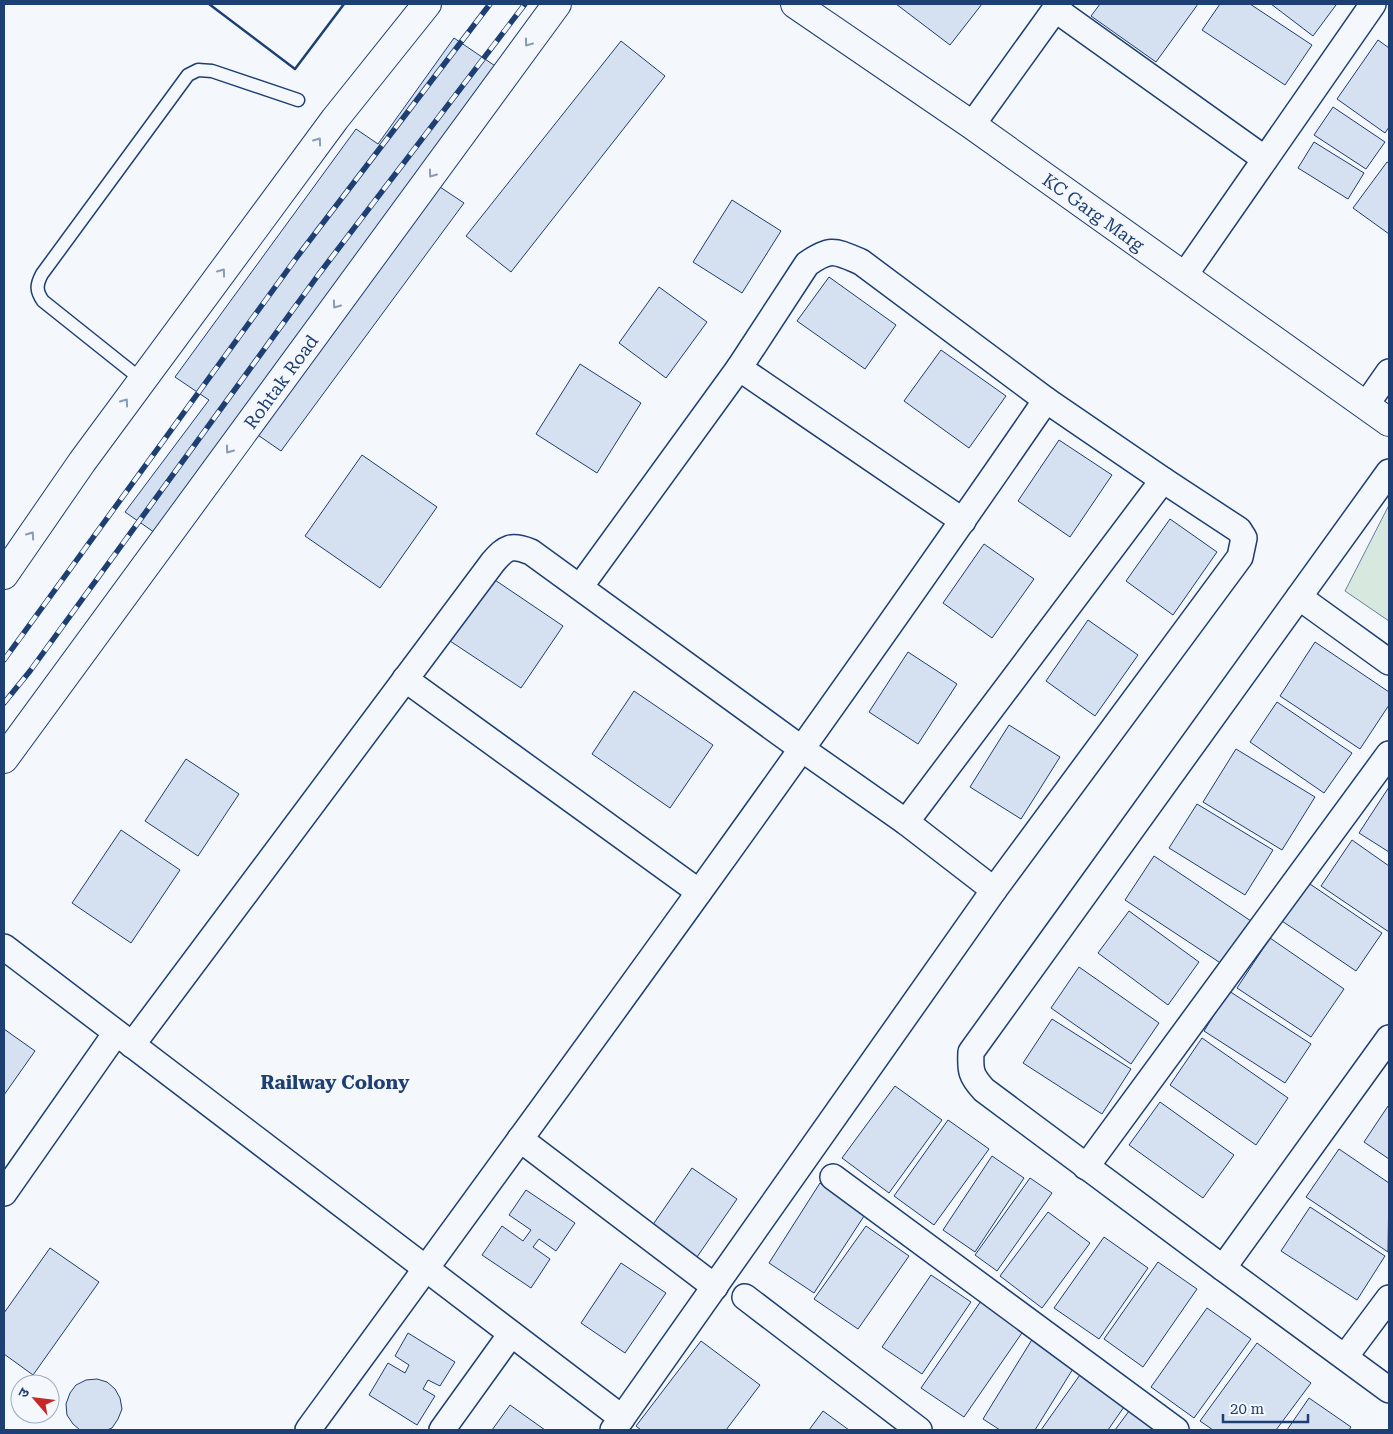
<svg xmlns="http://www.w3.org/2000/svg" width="1393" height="1434" viewBox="0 0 1393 1434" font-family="'Roboto Serif','Noto Sans Devanagari',serif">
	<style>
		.green { fill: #d7e8df; stroke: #687fa3 }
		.building { fill: #d5e0f0; stroke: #1d3f73 }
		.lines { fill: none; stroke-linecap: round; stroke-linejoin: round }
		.service-casing { stroke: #1d3f73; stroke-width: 15 }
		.minor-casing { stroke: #1d3f73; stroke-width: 28 }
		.tertiary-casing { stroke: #1d3f73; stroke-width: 30 }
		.primary-casing { stroke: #1d3f73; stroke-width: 30 }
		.service { stroke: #f4f7fb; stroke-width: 12 }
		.minor { stroke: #f4f7fb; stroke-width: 25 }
		.tertiary { stroke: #f4f7fb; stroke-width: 28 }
		.primary { stroke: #f4f7fb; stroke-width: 28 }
		.rail-casing { stroke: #1d3f73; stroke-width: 5.5 }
		.rail { stroke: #f4f7fb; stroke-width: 4; stroke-dasharray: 11; stroke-linecap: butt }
		.wall { stroke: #1d3f73; stroke-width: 2.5 }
		.oneway { stroke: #889bb7 }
		.labels { text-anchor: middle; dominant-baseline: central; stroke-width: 4; stroke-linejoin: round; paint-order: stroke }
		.street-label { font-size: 18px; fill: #1d3f73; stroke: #f4f7fb }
		.neighbourhood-label { font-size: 19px; font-weight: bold; fill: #1d3f73; stroke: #f4f7fb }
	</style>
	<rect width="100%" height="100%" fill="#f4f7fb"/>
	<polygon class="green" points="1389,505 1389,621 1345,591"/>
	<g class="building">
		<polygon points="896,4 982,4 950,45"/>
		<polygon points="1100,4 1198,4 1156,62 1091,16"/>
		<polygon points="1220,4 1250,4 1312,45 1285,85 1202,30"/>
		<polygon points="1271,4 1334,4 1336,5 1313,36"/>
		<polygon points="454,38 510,76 434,183 464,203 281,451 255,433 174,546 125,512 209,400 175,377 356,129 378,144"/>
		<polygon points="1378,40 1389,48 1389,127 1385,133 1337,99"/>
		<polygon points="621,41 665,76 511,272 466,236"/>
		<polygon points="1333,107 1385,142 1366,169 1314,135"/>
		<polygon points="1314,142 1364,173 1348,199 1298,168"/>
		<polygon points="1387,162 1389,163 1389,234 1353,208"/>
		<polygon points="732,200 781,231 742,293 693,262"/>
		<polygon points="829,277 896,325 865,369 797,321"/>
		<polygon points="659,287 707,322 666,378 619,343"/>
		<polygon points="941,350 1006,396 969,448 904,401"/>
		<polygon points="580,364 641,403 597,473 536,434"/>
		<polygon points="1059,440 1112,475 1070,537 1018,501"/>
		<polygon points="362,455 437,507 380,588 305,536"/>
		<polygon points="1170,519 1217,552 1173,615 1126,581"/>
		<polygon points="984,544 1034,579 992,638 943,603"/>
		<polygon points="492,578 563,626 521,688 450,641"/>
		<polygon points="1088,620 1138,655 1095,716 1046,681"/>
		<polygon points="1315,642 1389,692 1389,705 1360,749 1280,696"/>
		<polygon points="908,652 957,684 918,744 869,712"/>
		<polygon points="634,691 713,745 670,808 592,754"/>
		<polygon points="1277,702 1352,753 1324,793 1250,742"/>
		<polygon points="1009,725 1060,757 1021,819 970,787"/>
		<polygon points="1236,749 1315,797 1282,850 1203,802"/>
		<polygon points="186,759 239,794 198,856 145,821"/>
		<polygon points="1389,787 1389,852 1359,833"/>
		<polygon points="1197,804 1273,850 1245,895 1169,848"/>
		<polygon points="121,830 180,870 131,943 72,903"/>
		<polygon points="1352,840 1389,866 1389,932 1321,886"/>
		<polygon points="1154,856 1251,921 1222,964 1125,900"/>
		<polygon points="1307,882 1382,933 1356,971 1282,921"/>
		<polygon points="1129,911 1199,962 1168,1005 1098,953"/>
		<polygon points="1270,938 1344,989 1311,1037 1237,988"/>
		<polygon points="1079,967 1159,1023 1131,1064 1051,1008"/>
		<polygon points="1229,991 1311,1044 1285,1083 1204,1031"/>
		<polygon points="1052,1019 1131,1069 1102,1114 1023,1063"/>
		<polygon points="4,1029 35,1051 4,1095"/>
		<polygon points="1202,1038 1288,1098 1256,1145 1170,1085"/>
		<polygon points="895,1086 942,1120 889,1193 842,1158"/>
		<polygon points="1160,1102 1234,1155 1203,1198 1129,1145"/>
		<polygon points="1388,1106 1389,1108 1389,1159 1364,1142"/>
		<polygon points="948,1120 989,1149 934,1225 894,1196"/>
		<polygon points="1339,1149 1389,1183 1388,1252 1306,1197"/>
		<polygon points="992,1156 1024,1178 975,1252 943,1230"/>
		<polygon points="692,1168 737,1199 697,1257 652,1226"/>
		<polygon points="1030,1178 1052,1193 997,1271 975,1255"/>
		<polygon points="820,1183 866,1213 814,1293 769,1263"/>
		<polygon points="526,1190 575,1223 556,1251 539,1239 533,1247 550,1259 531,1288 482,1255 502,1226 523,1241 531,1230 509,1215"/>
		<polygon points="1310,1207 1385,1256 1357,1300 1281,1251"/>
		<polygon points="1048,1212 1090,1243 1042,1308 1000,1276"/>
		<polygon points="866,1226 909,1256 858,1329 814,1299"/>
		<polygon points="1104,1237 1148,1268 1099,1339 1054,1308"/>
		<polygon points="50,1248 99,1282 33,1375 4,1354 4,1313"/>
		<polygon points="1158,1262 1197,1289 1143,1367 1104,1339"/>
		<polygon points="621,1263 666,1293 625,1353 581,1323"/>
		<polygon points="931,1275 971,1302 922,1374 882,1347"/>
		<polygon points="981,1301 1024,1330 964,1417 921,1388"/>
		<polygon points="1207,1308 1251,1339 1194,1418 1151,1387"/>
		<polygon points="408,1333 455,1362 440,1386 428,1380 423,1389 435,1396 417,1425 369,1395 388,1363 405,1373 409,1365 395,1356"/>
		<polygon points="1033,1338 1076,1364 1035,1430 1000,1430 983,1419"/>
		<polygon points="701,1341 760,1385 726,1430 641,1430 636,1426"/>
		<polygon points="1257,1343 1311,1383 1276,1430 1213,1430 1200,1421"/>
		<polygon points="1082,1372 1126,1404 1108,1430 1041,1430"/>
		<polygon points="97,1379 107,1382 115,1389 120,1398 122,1409 118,1419 112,1428 107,1430 80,1430 73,1424 67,1415 66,1404 70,1393 76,1385 86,1380"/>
		<polygon points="1309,1398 1351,1427 1349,1430 1287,1430"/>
		<polygon points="510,1405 545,1430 492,1430"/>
		<polygon points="1132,1407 1166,1430 1115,1430"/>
		<polygon points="823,1411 849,1430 809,1430"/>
	</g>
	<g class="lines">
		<g class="service-casing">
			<path id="service" d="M142,380L43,301C36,291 36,285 42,274L188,75L198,70L212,71L298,100"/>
		</g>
		<g class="minor-casing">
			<g id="minor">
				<polyline points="1055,9 1265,159"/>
				<polyline points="972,125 1059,4"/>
				<polyline points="1184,276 1373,4"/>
				<polyline points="739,368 963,521"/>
				<polyline points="1366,405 1389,372"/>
				<path d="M1389,472L971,1052C970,1071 971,1076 984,1090L1223,1268L1389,1390"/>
				<path d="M580,587L739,368L807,264C831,247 835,251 861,262L1046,400L1163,480L1239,530L1244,538L1240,557L994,890"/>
				<polyline points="1299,597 1389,662"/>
				<polyline points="405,679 699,892"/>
				<polyline points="906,822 1163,480"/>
				<polyline points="4,947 622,1418 613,1430"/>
				<path d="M132,1045L493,562C506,547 511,544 531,552L802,749L906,822L994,890L622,1418"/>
				<polyline points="520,1139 715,1287"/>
				<polyline points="1086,1167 1389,754"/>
				<polyline points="833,1177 1176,1430"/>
				<polyline points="4,1193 116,1033"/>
				<polyline points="1223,1268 1389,1038"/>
				<polyline points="745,1297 919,1430"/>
				<polyline points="1345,1357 1389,1298"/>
				<path d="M308,1430C557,1089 807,748 1046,400"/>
				<polyline points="442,1430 511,1334"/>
			</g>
		</g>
		<g class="tertiary-casing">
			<g id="tertiary">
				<path id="s1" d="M795,4L972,125L1389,422"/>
			</g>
		</g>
		<g class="primary-casing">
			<g id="primary">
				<polyline points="4,575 82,462 335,119 427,4"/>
				<path id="s2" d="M4,759L557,4"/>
			</g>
		</g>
		<use href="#service" class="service"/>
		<use href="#minor" class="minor"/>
		<use href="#tertiary" class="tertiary"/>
		<use href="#primary" class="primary"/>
		<g class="rail-casing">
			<g id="rail">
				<polyline points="4,660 297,257 490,4"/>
				<polyline points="4,703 30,671 319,274 525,4"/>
			</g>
		</g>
		<use href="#rail" class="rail"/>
		<polyline class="wall" points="209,4 295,69 344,4"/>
	</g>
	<defs><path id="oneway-chevron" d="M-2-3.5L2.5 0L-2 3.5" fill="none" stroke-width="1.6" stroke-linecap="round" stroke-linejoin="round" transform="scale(1.25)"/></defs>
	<g class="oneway">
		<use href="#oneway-chevron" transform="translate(528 43) rotate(126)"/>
		<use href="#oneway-chevron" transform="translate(318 141) rotate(-54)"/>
		<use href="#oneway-chevron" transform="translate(432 174) rotate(126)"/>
		<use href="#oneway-chevron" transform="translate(222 272) rotate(-54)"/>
		<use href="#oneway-chevron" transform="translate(336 305) rotate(126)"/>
		<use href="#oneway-chevron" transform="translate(125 402) rotate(-54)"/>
		<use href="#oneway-chevron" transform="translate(229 450) rotate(126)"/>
		<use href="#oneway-chevron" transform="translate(31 535) rotate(-55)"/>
	</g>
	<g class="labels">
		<g class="street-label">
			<text stroke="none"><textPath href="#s1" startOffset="364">KC Garg Marg</textPath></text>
			<text stroke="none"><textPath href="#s2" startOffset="468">Rohtak Road</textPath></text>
		</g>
		<g class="neighbourhood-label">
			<text x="335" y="1082">Railway Colony</text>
		</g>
	</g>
	<rect width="1393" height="1434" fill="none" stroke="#1d3f73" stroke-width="10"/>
	<g transform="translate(35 1399) rotate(298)"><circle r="24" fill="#f4f7fb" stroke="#9eadc5"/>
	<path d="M0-4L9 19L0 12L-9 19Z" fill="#c62828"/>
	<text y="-8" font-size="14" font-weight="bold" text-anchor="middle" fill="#1d3f73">उ</text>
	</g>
	<path d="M1223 1414v8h85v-8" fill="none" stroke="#1d3f73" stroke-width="2.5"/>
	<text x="1230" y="1414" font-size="15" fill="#1d3f73" stroke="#f4f7fb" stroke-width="4" paint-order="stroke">20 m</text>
</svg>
